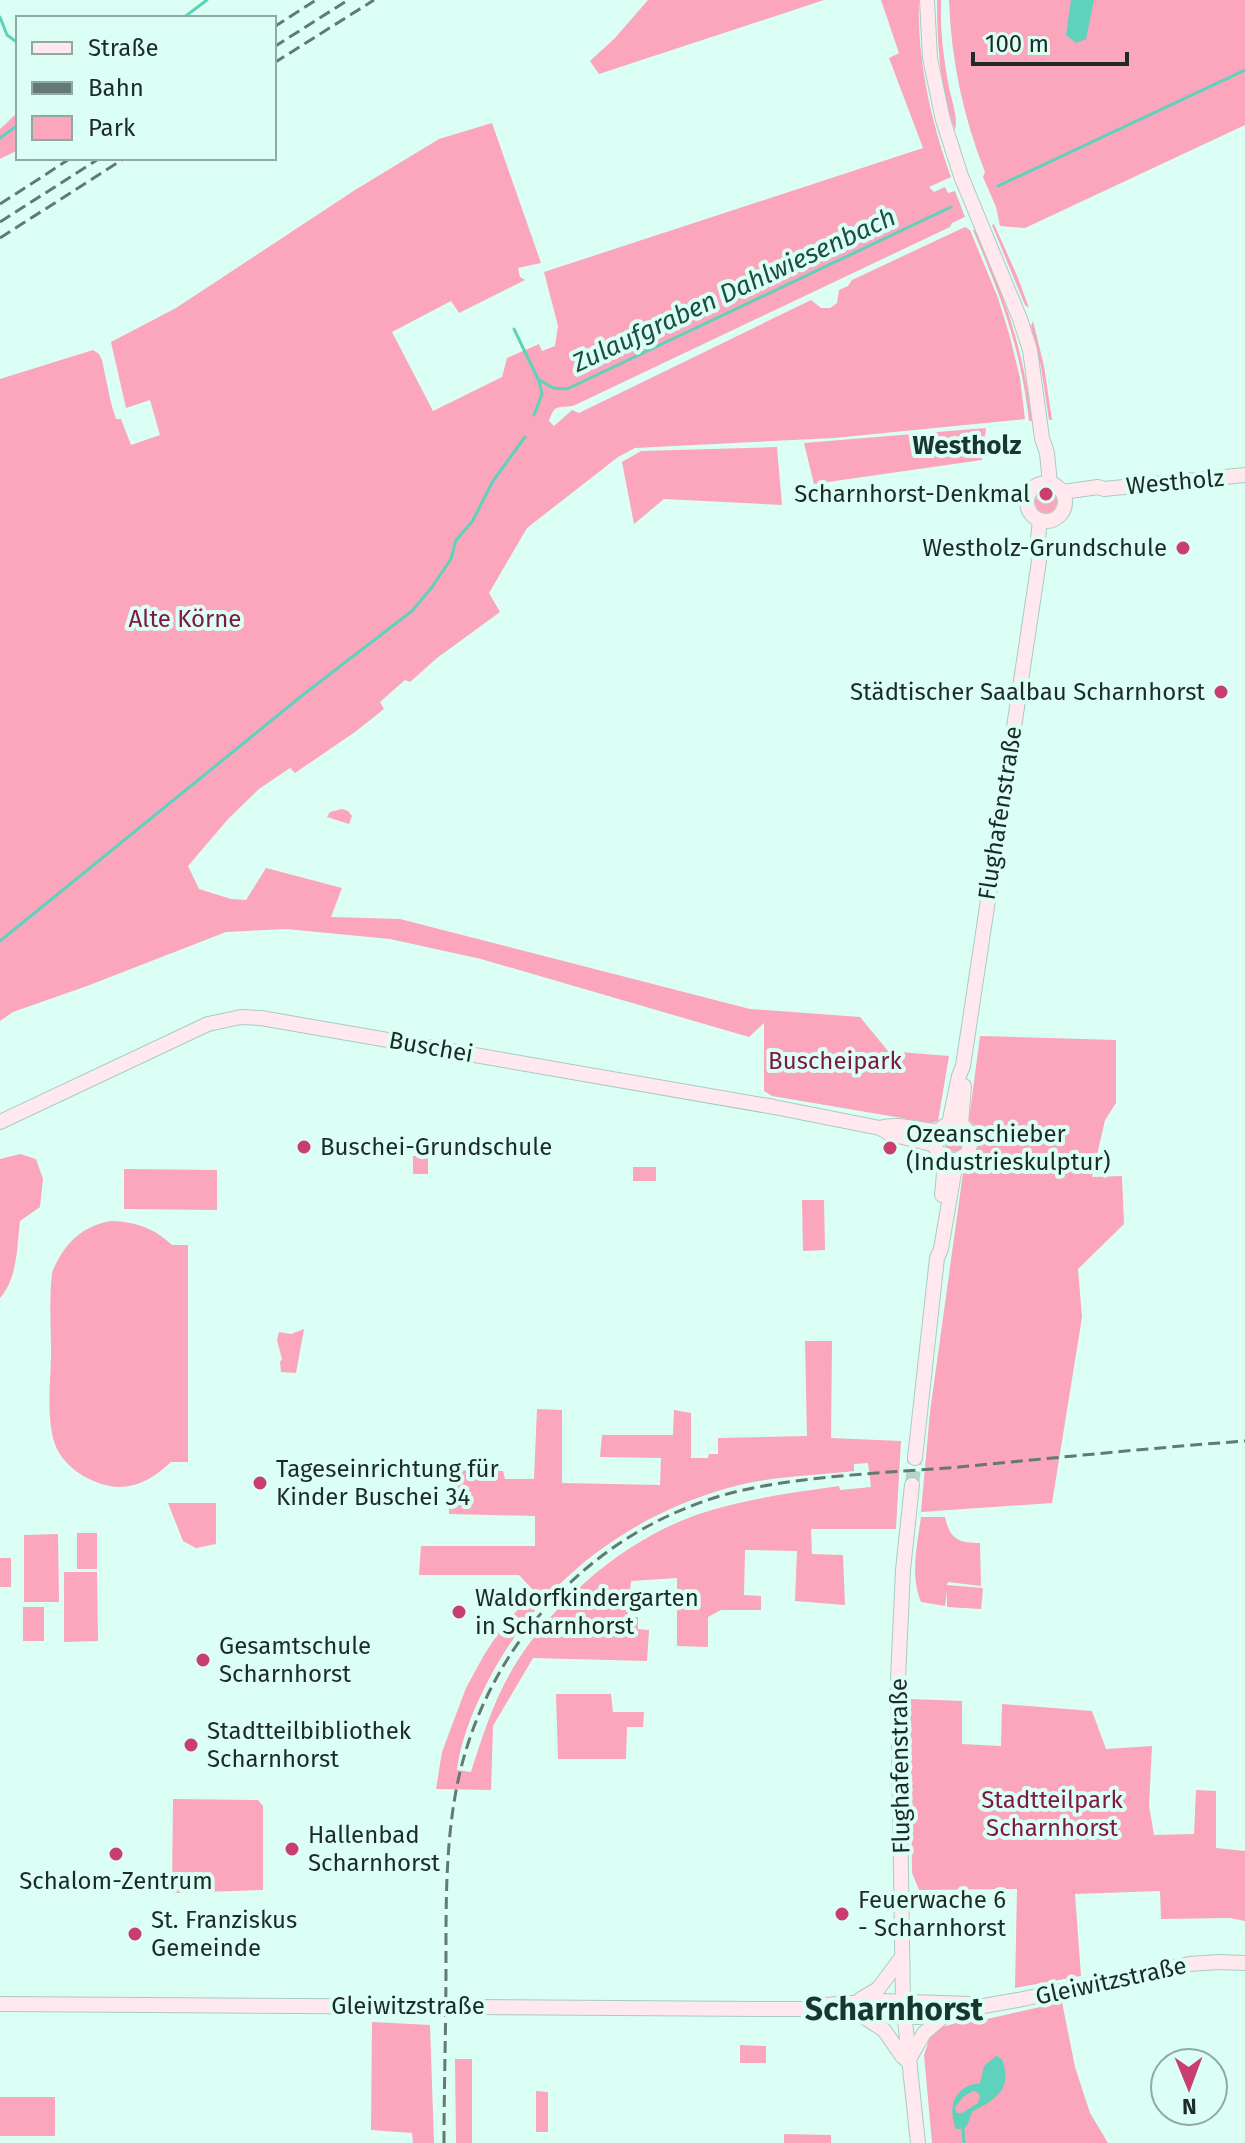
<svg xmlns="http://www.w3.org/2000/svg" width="1245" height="2143" viewBox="0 0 1245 2143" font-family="'Fira Sans',sans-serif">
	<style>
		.green { fill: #fba6bc; fill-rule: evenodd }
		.water { fill: #5ed2ba; fill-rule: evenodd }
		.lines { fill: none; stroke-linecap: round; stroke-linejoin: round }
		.stream { stroke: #5ed2ba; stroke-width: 3 }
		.secondary-tunnel { stroke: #b5d4cc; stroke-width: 14; stroke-dasharray: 14 7; stroke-linecap: butt }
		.secondary-casing { stroke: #a9cbc2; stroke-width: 16 }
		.secondary { stroke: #ffe9ee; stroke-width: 14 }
		.rail { stroke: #637973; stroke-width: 3; stroke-dasharray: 12 6; stroke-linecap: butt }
		.poi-dot { fill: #c93d6f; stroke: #dbfff5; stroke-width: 3 }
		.labels { text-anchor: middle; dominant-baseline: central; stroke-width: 8; stroke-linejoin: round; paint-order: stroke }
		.street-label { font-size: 24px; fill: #1d2a27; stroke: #dbfff5 }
		.poi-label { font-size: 24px; fill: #1d2a27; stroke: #dbfff5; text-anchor: start }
		.park-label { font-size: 24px; fill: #801841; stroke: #dbfff5 }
		.water-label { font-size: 26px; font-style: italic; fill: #1c4e44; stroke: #dbfff5 }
		.neighbourhood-label { font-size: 26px; font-weight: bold; fill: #18362f; stroke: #dbfff5 }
		.district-label { font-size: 32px; font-weight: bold; fill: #18362f; stroke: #dbfff5 }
	</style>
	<rect width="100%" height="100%" fill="#dbfff5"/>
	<g class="green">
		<polygon points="648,0 824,0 599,74 590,61 615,38"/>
		<path d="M881,0H919C917,60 931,121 951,177L929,187L934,192L945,187L948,193L955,191L965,217L952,223L950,227L573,406C556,408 555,404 549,421L554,426L572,410L579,413L811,300L821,308H830L837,303L839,290L848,286L852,280L965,227L970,230L998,298L1010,337L1020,378L1025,419L834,438L635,448L618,457L527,528L489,593L500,612L437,658L410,682L405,680L380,702L384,709L355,732L295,773L290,768L259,789L229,818L188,866L199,889L231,899L246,900L266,868L342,888L331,917L400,919L750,1009L860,1017L888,1051L949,1056L938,1121L931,1123L772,1096L764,1091V1023L749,1037L481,959L390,939L286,929L226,932L87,986L13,1012L0,1021V379L93,350L99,354L102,360L111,403L116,419H121L131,445L160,435L150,400L126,408L111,342L176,308L355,190L439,139L492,123L541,263L518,268L520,277L525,280L459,313L451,301L392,332L433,411L502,377L507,358L539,344L542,351L555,346L558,326L544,272L923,148L889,58L899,53Z"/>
		<path d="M937,0H941C940,28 943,54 948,82C950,96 959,118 955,130C940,90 937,42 937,0Z"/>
		<path d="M949,0H1245V125L1025,228L1000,226L996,207L983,177L985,172C963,117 951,59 949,0Z"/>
		<polygon points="18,112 18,150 0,159 0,129"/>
		<polygon points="994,224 1018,278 1029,308 1025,305 992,225"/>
		<path d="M973,230H975C1004,293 1024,351 1032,421H1029C1021,349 1001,296 973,230Z"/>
		<polygon points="1033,321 1044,366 1052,420 1049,420 1041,367 1031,326"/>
		<polygon points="986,428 982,460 814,484 804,443"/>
		<polygon points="777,447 782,505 664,499 634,524 622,462 641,451"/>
		<circle cx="1046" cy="502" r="11"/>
		<polygon points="342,809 348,811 352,816 349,824 327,817 330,812"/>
		<polygon points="980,1036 1116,1040 1116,1103 1105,1120 1092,1177 1122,1176 1124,1224 1078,1269 1082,1317 1052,1503 921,1512 930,1412 963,1173 973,1163 982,1133 969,1120"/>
		<circle cx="954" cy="1142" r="10"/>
		<path d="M20,1154L36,1159L43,1179L40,1207L20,1221C17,1245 18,1278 0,1298V1159Z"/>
		<rect x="413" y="1156" width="15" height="18"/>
		<rect x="633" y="1167" width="23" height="14"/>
		<polygon points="124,1169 217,1170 217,1210 124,1209"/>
		<polygon points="802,1200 824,1200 825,1250 803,1251"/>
		<path d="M111,1221C136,1222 154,1228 172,1245H188V1462H171C153,1479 131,1492 105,1485C86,1480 66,1467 57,1449C45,1423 51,1381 51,1352C51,1326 49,1299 52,1273C63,1245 81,1226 111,1221Z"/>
		<polygon points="304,1329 296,1373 281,1372 280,1362 282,1359 277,1340 279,1332 291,1334"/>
		<path d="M805,1341H832L831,1438L901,1441L896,1529H811L812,1554L843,1555L845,1605L795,1601L797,1551L745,1550L744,1595L761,1596V1610H721L708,1617V1647L677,1646V1578L631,1581L628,1617H638V1629L649,1630L647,1661L533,1658L493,1726L491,1790L436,1789L442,1752L466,1688L484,1655L501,1629L534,1591L519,1575H419L421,1546H535V1516L449,1514L447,1470L503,1471L505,1479H534L537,1409L562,1410V1483L660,1485L661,1458L600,1457L602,1435H673L674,1410L691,1413V1458H708L709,1454H718V1438L807,1436ZM868,1463L871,1487L840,1490L839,1486C791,1493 742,1499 696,1515C624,1541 560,1596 518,1660C496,1694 483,1734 471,1772L457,1770C461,1738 474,1708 489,1679C539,1584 625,1517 728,1488C768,1476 813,1476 854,1471V1464Z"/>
		<polygon points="168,1503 216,1503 216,1544 196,1548 183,1541"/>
		<path d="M921,1517H945C950,1539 958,1543 980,1543L981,1586L948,1582L947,1585L983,1588L981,1609L947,1607V1591L945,1606L921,1602C910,1576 917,1545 921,1517Z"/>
		<rect x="77" y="1533" width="20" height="36"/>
		<polygon points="58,1534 59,1602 24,1602 24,1535"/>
		<polygon points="11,1558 11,1587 0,1587 0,1558"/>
		<polygon points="64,1572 97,1572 98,1641 64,1642"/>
		<rect x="23" y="1607" width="21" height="34"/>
		<polygon points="556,1694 611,1694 613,1712 644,1712 643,1727 627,1727 626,1759 558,1759"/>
		<polygon points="910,1699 962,1701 962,1744 1001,1746 1002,1704 1092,1711 1106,1749 1152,1746 1149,1805 1154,1835 1194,1834 1196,1790 1216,1791 1216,1848 1245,1851 1245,1921 1230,1918 1161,1919 1160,1891 1075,1894 1081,1976 1015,1988 1017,1889 919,1890 912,1873"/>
		<polygon points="173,1799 258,1800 263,1806 263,1890 172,1893"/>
		<polygon points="1062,2002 1075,2067 1090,2113 1108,2143 932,2143 924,2055 930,2037 942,2027 956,2023 987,2019"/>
		<polygon points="372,2022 430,2025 434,2143 413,2143 412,2133 371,2130"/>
		<polygon points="740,2045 766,2046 766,2063 740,2063"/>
		<polygon points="455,2059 472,2059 472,2143 456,2143"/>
		<polygon points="536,2091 548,2092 548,2132 536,2132"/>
		<rect x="0" y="2097" width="55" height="39"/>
		<polygon points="784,2134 831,2135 831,2143 784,2143"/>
	</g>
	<g class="water">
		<polygon points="1071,0 1094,0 1086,39 1076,43 1066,35"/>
		<path d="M996,2056L1002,2059C1013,2090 996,2099 972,2112L967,2126L963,2129H956C950,2113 950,2095 968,2086C972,2084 976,2084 980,2083L984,2066ZM973,2091L977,2092L980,2096L978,2103L962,2113H957L955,2108L963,2097Z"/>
	</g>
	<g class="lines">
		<g class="stream">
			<polyline points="0,17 7,35 18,43"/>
			<polyline points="183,18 207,0"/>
			<polyline points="0,138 18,125"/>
			<polyline points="998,186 1245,70"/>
			<polyline points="514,329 538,379 553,388 567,389 951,207"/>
			<polyline points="534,415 542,394 539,381"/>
			<polyline points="0,941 304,694 412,611 432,587 451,559 456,540 472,522 493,481 525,437"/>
			<polyline points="963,2129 964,2143"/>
		</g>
		<polyline class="secondary-tunnel" points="912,1485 915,1458"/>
		<g class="secondary-casing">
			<g id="secondary">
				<polyline points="927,0 930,58 943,120 961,176 1020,319 1030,350 1042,438 1047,453 1050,483"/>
				<circle cx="1046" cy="502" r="19"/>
				<polyline points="1063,492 1098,487 1104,489 1245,475"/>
				<polyline points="0,1122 208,1024 241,1017 261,1018 774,1107 880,1128 890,1134 935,1145"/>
				<polyline points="949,1124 959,1076 963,1066 1039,561 1037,548 1040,520"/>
				<polyline points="961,1125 964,1086"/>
				<path d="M880,1128C899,1122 919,1131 938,1131"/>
				<path d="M942,1195C943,1184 945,1172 943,1162C942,1155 936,1152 935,1145C933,1131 947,1120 961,1125C967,1128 970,1134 972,1140L967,1154L956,1161L942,1157"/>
				<polyline points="915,1458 937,1258 941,1249 956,1161"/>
				<polyline points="912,1485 903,1570 898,1679 903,2002 918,2143"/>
				<polyline points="861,1999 878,1989 902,1957"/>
				<polyline points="0,2004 761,2009 815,2009 823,2005 881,2001 971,2004 978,2007"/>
				<polyline points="827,2013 918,2017 938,2015 969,2011 978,2007 1018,2000 1189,1964 1219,1962 1245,1963"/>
				<polyline points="861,2015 884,2030 902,2056 908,2061"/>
				<polyline points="908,2061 924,2033 944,2016"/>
			</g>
		</g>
		<use href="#secondary" class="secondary"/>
		<g class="rail">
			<polyline points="274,27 316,0"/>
			<polyline points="274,47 348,0"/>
			<polyline points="274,63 374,0"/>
			<polyline points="0,204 71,158"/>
			<polyline points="0,222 100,158"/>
			<polyline points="0,238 125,158"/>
			<path d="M444,2143C444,2084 446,2026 446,1967C446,1902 445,1836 460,1772C493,1635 601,1524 739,1491C809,1475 888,1473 959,1467C1054,1458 1150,1448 1245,1441"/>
		</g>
	</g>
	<g class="poi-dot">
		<circle cx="1046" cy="494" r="8"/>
		<circle cx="1183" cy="548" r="8"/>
		<circle cx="1221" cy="692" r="8"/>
		<circle cx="304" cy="1147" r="8"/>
		<circle cx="890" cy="1148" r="8"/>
		<circle cx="260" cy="1483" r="8"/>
		<circle cx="459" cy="1612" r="8"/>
		<circle cx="203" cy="1660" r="8"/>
		<circle cx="191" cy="1745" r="8"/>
		<circle cx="292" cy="1849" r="8"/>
		<circle cx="116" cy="1854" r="8"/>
		<circle cx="842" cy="1914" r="8"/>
		<circle cx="135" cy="1934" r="8"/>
	</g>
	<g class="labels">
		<g class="street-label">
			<text transform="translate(1175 482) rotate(-5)">Westholz</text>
			<text transform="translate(1000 813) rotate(-81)">Flughafenstraße</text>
			<text transform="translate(431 1047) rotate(10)">Buschei</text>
			<text transform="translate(900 1766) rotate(-91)">Flughafenstraße</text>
			<text transform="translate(1111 1981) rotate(-12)">Gleiwitzstraße</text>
			<text x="408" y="2006">Gleiwitzstraße</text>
		</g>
		<g class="poi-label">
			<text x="1030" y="494" text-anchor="end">Scharnhorst-Denkmal</text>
			<text x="1167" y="548" text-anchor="end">Westholz-Grundschule</text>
			<text x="1205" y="692" text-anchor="end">Städtischer Saalbau Scharnhorst</text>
			<text x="906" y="1134">Ozeanschieber<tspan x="906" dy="28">(Industrieskulptur)</tspan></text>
			<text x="320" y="1147">Buschei-Grundschule</text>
			<text x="276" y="1469">Tageseinrichtung für<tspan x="276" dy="28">Kinder Buschei 34</tspan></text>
			<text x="475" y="1598">Waldorfkindergarten<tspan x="475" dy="28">in Scharnhorst</tspan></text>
			<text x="219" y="1646">Gesamtschule<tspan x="219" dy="28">Scharnhorst</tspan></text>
			<text x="207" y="1731">Stadtteilbibliothek<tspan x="207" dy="28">Scharnhorst</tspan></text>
			<text x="308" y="1835">Hallenbad<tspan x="308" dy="28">Scharnhorst</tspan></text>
			<text x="116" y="1881" text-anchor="middle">Schalom-Zentrum</text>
			<text x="858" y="1900">Feuerwache 6<tspan x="858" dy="28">- Scharnhorst</tspan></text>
			<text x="151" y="1920">St. Franziskus<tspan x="151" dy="28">Gemeinde</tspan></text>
		</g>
		<g class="park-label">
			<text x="185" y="619">Alte Körne</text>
			<text x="835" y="1061">Buscheipark</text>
			<text x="1052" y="1800">Stadtteilpark<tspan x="1052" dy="28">Scharnhorst</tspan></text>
		</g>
		<g class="water-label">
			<text transform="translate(734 290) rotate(-25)">Zulaufgraben Dahlwiesenbach</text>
		</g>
		<g class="neighbourhood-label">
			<text x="967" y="445">Westholz</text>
		</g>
		<g class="district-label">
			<text x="894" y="2009">Scharnhorst</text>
		</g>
	</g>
	<rect x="16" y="16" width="260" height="144" fill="#dbfff5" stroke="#8faaa3" stroke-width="2"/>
	<rect x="32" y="42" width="40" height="12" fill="#ffe9ee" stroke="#8faaa3" stroke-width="2"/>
	<text x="88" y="56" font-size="24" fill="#1d2a27">Straße</text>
	<rect x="32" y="82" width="40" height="12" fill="#637973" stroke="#8faaa3" stroke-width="2"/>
	<text x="88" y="96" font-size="24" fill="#1d2a27">Bahn</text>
	<rect x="32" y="116" width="40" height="24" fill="#fba6bc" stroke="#8faaa3" stroke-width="2"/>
	<text x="88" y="136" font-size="24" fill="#1d2a27">Park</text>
	<g transform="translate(1189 2087) rotate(179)"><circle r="38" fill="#dbfff5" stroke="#8faaa3" stroke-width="2"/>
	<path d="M0-6L14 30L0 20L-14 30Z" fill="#c93d6f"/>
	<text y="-12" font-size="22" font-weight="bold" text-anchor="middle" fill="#1d2a27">N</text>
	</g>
	<path d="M973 52v12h154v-12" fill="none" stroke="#1d2a27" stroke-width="4"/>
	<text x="985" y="52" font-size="24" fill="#1d2a27" stroke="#dbfff5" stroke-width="6" paint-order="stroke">100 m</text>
</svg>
